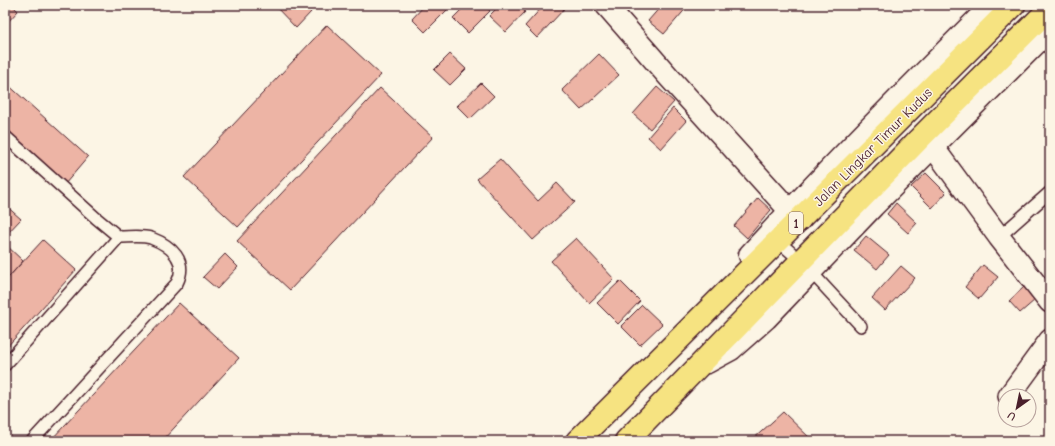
<svg xmlns="http://www.w3.org/2000/svg" width="1055" height="446" viewBox="0 0 1055 446" font-family="'Comic Neue',sans-serif">
	<style>
		.building { fill: #edb4a5; stroke: #4a1f2b }
		.lines { fill: none; stroke-linecap: round; stroke-linejoin: round }
		.lane-casing { stroke: #4a1f2b; stroke-width: 14 }
		.street-casing { stroke: #4a1f2b; stroke-width: 24 }
		.secondary-casing { stroke: #4a1f2b; stroke-width: 25 }
		.highway-casing { stroke: #4a1f2b; stroke-width: 25 }
		.lane { stroke: #fcf5e5; stroke-width: 11 }
		.street { stroke: #fcf5e5; stroke-width: 21 }
		.secondary { stroke: #fcf5e5; stroke-width: 22 }
		.highway { stroke: #f6e381; stroke-width: 22 }
		.labels { text-anchor: middle; dominant-baseline: central; stroke-width: 3; stroke-linejoin: round; paint-order: stroke }
		.shield { fill: #fcf5e5; stroke: #7f5f63; stroke-width: 1 }
		.shield-label { font-size: 13px; font-weight: bold; fill: #4a1f2b }
		.street-label { font-size: 14px; fill: #4a1f2b; stroke: #fcf5e5 }
	</style>
	<rect width="100%" height="100%" fill="#fcf5e5"/>
	<filter id="ink" filterUnits="userSpaceOnUse"><feTurbulence type="fractalNoise" baseFrequency=".025" numOctaves="2"/><feDisplacementMap in="SourceGraphic" scale="8" xChannelSelector="R" yChannelSelector="G"/><feConvolveMatrix kernelMatrix="1 2 1 2 8 2 1 2 1" color-interpolation-filters="sRGB"/></filter>
	<g filter="url(#ink)">
		<g class="building">
			<polygon points="5,5 12,5 18,11 5,25"/>
			<polygon points="274,5 305,5 311,12 296,28"/>
			<polygon points="425,5 447,5 450,7 425,32 412,19"/>
			<polygon points="466,5 484,5 490,11 468,33 453,18"/>
			<polygon points="500,5 518,5 525,12 506,32 489,16"/>
			<polygon points="544,5 559,5 564,9 537,38 525,26"/>
			<polygon points="662,5 686,5 688,6 664,34 648,21"/>
			<polygon points="327,25 381,75 238,227 184,177"/>
			<polygon points="450,54 466,69 450,85 434,70"/>
			<polygon points="599,54 619,75 581,110 562,90"/>
			<polygon points="5,82 88,157 65,184 5,130"/>
			<polygon points="481,83 494,96 470,119 457,106"/>
			<polygon points="657,87 674,102 650,129 633,114"/>
			<polygon points="380,88 433,137 290,290 237,241"/>
			<polygon points="673,108 686,121 661,149 648,137"/>
			<polygon points="500,159 538,201 557,183 575,202 533,240 477,179"/>
			<polygon points="926,173 946,193 932,208 911,187"/>
			<polygon points="758,198 771,210 747,238 734,226"/>
			<polygon points="896,203 917,223 908,233 887,214"/>
			<polygon points="5,205 21,219 5,236"/>
			<polygon points="866,236 889,255 877,269 854,250"/>
			<polygon points="576,238 614,279 589,303 551,261"/>
			<polygon points="43,240 76,270 5,349 5,281"/>
			<polygon points="5,244 23,261 5,281"/>
			<polygon points="225,254 238,267 217,289 203,277"/>
			<polygon points="983,265 998,277 979,299 965,287"/>
			<polygon points="901,266 915,278 885,310 872,298"/>
			<polygon points="620,281 640,301 618,324 597,303"/>
			<polygon points="1024,287 1035,300 1020,313 1009,301"/>
			<polygon points="179,303 239,358 162,441 50,441"/>
			<polygon points="642,305 662,324 640,345 621,326"/>
			<polygon points="783,412 813,441 751,441"/>
		</g>
		<g class="lines">
			<g class="lane-casing">
				<g id="lane">
					<path d="M5,136L96,218L119,237C130,237 141,235 151,238C172,246 188,261 177,283L32,441"/>
					<polyline points="999,237 1050,192"/>
					<polyline points="778,241 801,261 861,326"/>
					<polyline points="5,365 119,237"/>
				</g>
			</g>
			<g class="street-casing">
				<g id="street">
					<polyline points="606,5 668,76 790,211 800,220"/>
					<polyline points="923,135 933,147 999,237 1050,302"/>
					<polyline points="1009,396 1050,340"/>
				</g>
			</g>
			<g class="secondary-casing">
				<g id="secondary">
					<path d="M750,255C828,169 910,87 992,5"/>
					<polyline points="707,362 731,349 766,318 873,206 1050,29"/>
				</g>
			</g>
			<g class="highway-casing">
				<g id="highway">
					<polyline points="577,441 1014,5"/>
					<polyline points="626,441 923,135 1050,8"/>
				</g>
			</g>
			<use href="#lane" class="lane"/>
			<use href="#street" class="street"/>
			<use href="#secondary" class="secondary"/>
			<use href="#highway" class="highway"/>
		</g>
	</g>
	<g class="labels">
		<rect class="shield" x="789" y="212" width="14" height="22" rx="3"/>
		<g class="shield-label">
			<text x="796" y="223">1</text>
		</g>
		<g class="street-label">
			<text transform="translate(873 147) rotate(-45)">Jalan Lingkar Timur Kudus</text>
		</g>
	</g>
	<rect width="1055" height="446" fill="none" stroke="#fcf5e5" stroke-width="20"/>
	<rect x="10" y="10" width="1035" height="426" fill="none" stroke="#4a1f2b" stroke-width="1.5" filter="url(#ink)"/>
	<g transform="translate(1017 408) rotate(213)"><circle r="19" fill="#fcf5e5" stroke="#b59f9b"/>
	<path d="M0-3L7 15L0 10L-7 15Z" fill="#4a1f2b"/>
	<text y="-6" font-size="11" font-weight="bold" text-anchor="middle" fill="#4a1f2b">U</text>
	</g>
</svg>
